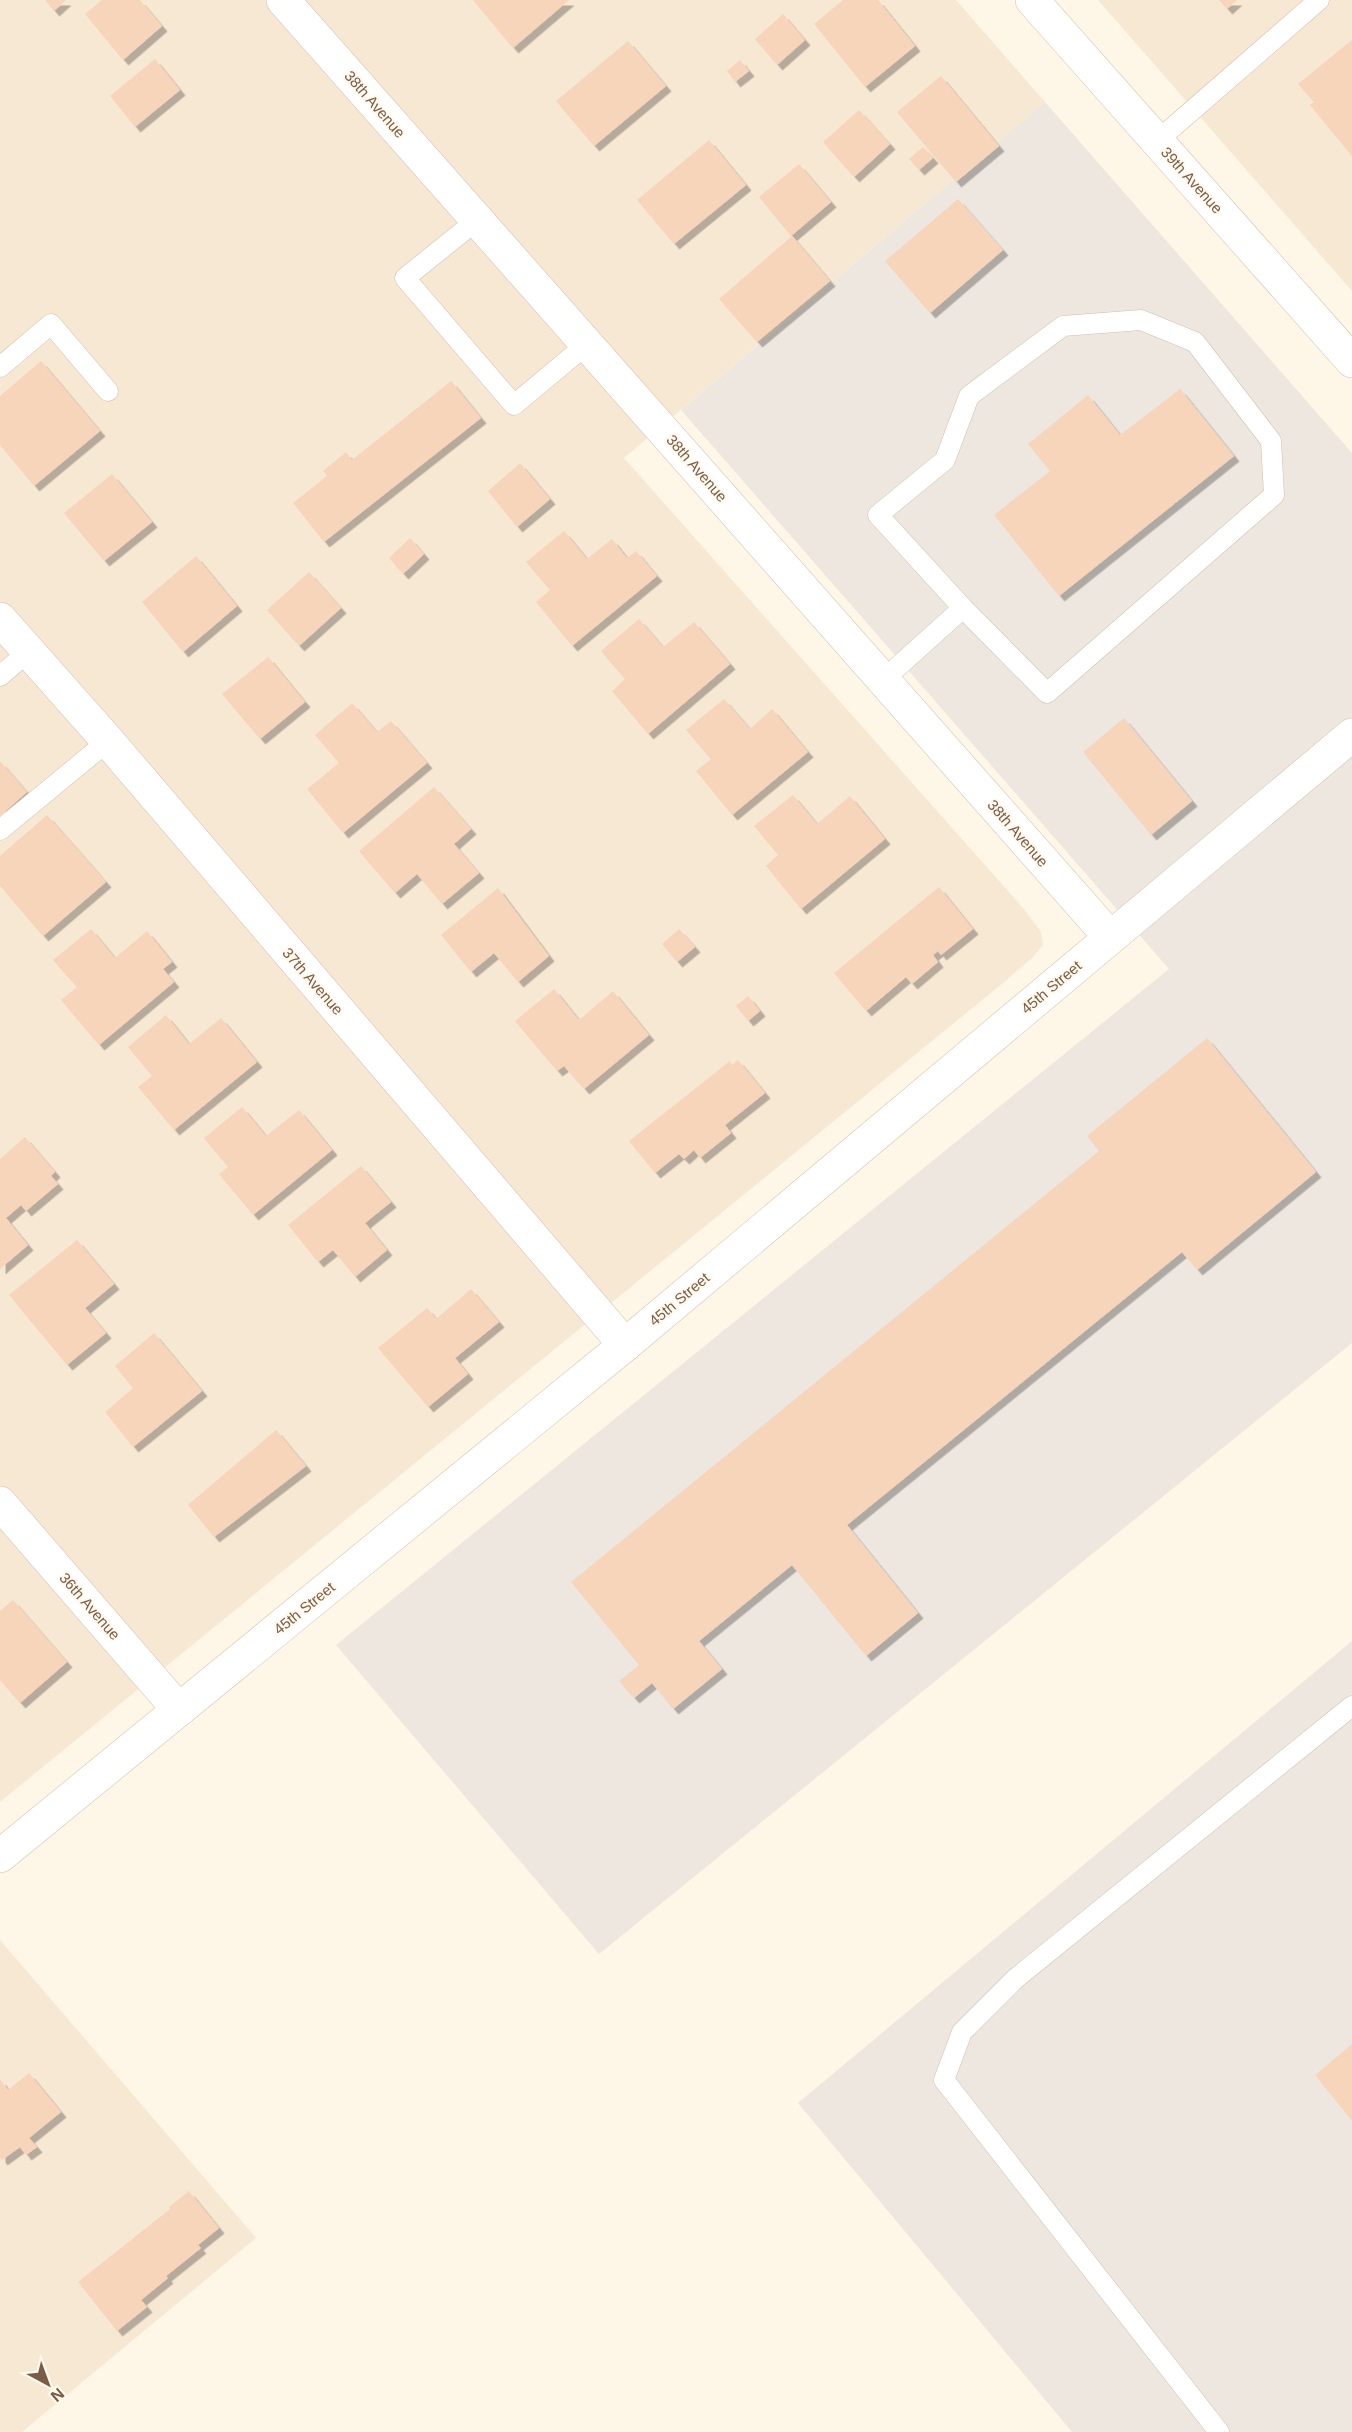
<svg xmlns="http://www.w3.org/2000/svg" width="1352" height="2432" viewBox="0 0 1352 2432" font-family="Helvetica,sans-serif">
	<style>
		.residential { fill: #f7e8d3 }
		.industrial { fill: #eee7e0 }
		.building { fill: #f7d5ba; filter: url(#shadow) }
		.lines { fill: none; stroke-linecap: round; stroke-linejoin: round }
		.lane-casing { stroke: #d2beaa; stroke-width: 21 }
		.street-casing { stroke: #d2beaa; stroke-width: 34 }
		.secondary-casing { stroke: #d8c0a9; stroke-width: 34 }
		.lane { stroke: #fff; stroke-width: 20 }
		.street { stroke: #fff; stroke-width: 33 }
		.secondary { stroke: #fff; stroke-width: 33 }
		.labels { text-anchor: middle; dominant-baseline: central; stroke-width: 4.5; stroke-linejoin: round; paint-order: stroke }
		.street-label { font-size: 15px; fill: #7b5c47; stroke: #fff9ee }
	</style>
	<defs>
		<filter id="shadow"><feDropShadow dx="5.5" dy="5.5" stdDeviation="0" flood-color="#0004"/></filter>
	</defs>
	<rect width="100%" height="100%" fill="#fef6e6"/>
	<g class="residential">
		<polygon points="0,0 956,0 1045,102 624,458 1023,908 1041,932 1043,945 1033,957 1003,983 0,1802"/>
		<polygon points="1098,0 1352,0 1352,291"/>
		<polygon points="0,1940 256,2238 22,2432 0,2432"/>
	</g>
	<g class="industrial">
		<polygon points="1045,102 1352,453 1352,1343 599,1954 336,1645 1169,969 681,410"/>
		<polygon points="1352,1641 1352,2432 1072,2432 798,2103"/>
	</g>
	<g class="building">
		<polygon points="45,0 66,0 54,11"/>
		<polygon points="102,0 140,0 162,26 123,60 85,14"/>
		<polygon points="473,0 569,0 513,48"/>
		<polygon points="843,0 878,0 915,46 865,87 814,24"/>
		<polygon points="1219,0 1237,0 1227,9"/>
		<polygon points="783,14 805,40 777,65 755,39"/>
		<polygon points="1352,40 1352,156 1310,105 1314,102 1298,84"/>
		<polygon points="628,41 666,86 594,146 556,101"/>
		<polygon points="155,59 180,90 135,127 110,96"/>
		<polygon points="740,60 749,71 735,82 727,71"/>
		<polygon points="941,76 999,146 956,182 897,112"/>
		<polygon points="859,110 890,144 854,177 823,142"/>
		<polygon points="709,140 746,185 674,244 637,200"/>
		<polygon points="923,147 933,158 919,170 909,159"/>
		<polygon points="799,164 831,202 791,236 759,197"/>
		<polygon points="958,199 1003,250 930,313 885,261"/>
		<polygon points="792,236 830,281 757,342 719,299"/>
		<polygon points="41,361 100,431 34,486 0,445 0,396"/>
		<polygon points="451,381 481,418 324,542 293,503 327,476 323,471 346,452 352,460"/>
		<polygon points="1180,389 1234,456 1059,596 994,515 1050,471 1028,444 1088,395 1120,435"/>
		<polygon points="520,463 550,499 517,527 488,491"/>
		<polygon points="112,474 152,522 104,561 64,513"/>
		<polygon points="564,531 587,559 612,539 627,558 636,551 657,576 572,646 536,602 550,590 526,562"/>
		<polygon points="410,538 424,554 403,574 389,558"/>
		<polygon points="196,556 237,606 183,652 142,602"/>
		<polygon points="309,572 341,608 299,646 267,610"/>
		<polygon points="639,619 663,647 694,622 730,664 648,734 612,691 625,679 601,651"/>
		<polygon points="268,657 305,702 260,739 222,694"/>
		<polygon points="724,699 750,729 772,709 808,752 732,815 696,771 711,759 686,730"/>
		<polygon points="352,703 377,732 391,721 427,763 343,833 307,789 339,763 315,735"/>
		<polygon points="1124,718 1192,801 1151,835 1083,752"/>
		<polygon points="0,761 27,792 0,816"/>
		<polygon points="434,787 471,829 454,844 479,873 442,904 417,874 395,893 359,851"/>
		<polygon points="793,795 817,824 850,796 885,839 801,909 766,866 778,855 754,826"/>
		<polygon points="47,815 106,882 43,936 0,886 0,856"/>
		<polygon points="939,887 973,929 941,955 938,951 933,955 938,962 912,984 906,977 866,1011 834,973"/>
		<polygon points="498,888 549,956 518,982 494,953 471,972 441,935"/>
		<polygon points="91,929 115,958 147,931 172,962 163,969 174,982 99,1045 61,1000 77,987 53,960"/>
		<polygon points="679,929 695,947 677,962 662,944"/>
		<polygon points="554,989 579,1020 613,991 649,1035 584,1089 564,1066 557,1071 515,1021"/>
		<polygon points="748,996 760,1011 748,1021 736,1006"/>
		<polygon points="166,1015 189,1044 221,1018 257,1062 174,1130 138,1087 152,1076 128,1047"/>
		<polygon points="1207,1038 1316,1172 1197,1270 1182,1252 847,1525 918,1613 866,1656 792,1565 699,1641 722,1669 673,1709 652,1683 634,1698 619,1681 639,1665 571,1582 1099,1151 1087,1136"/>
		<polygon points="738,1060 765,1093 725,1125 731,1133 700,1158 694,1150 684,1159 679,1154 655,1173 629,1141 730,1061 732,1065"/>
		<polygon points="242,1107 266,1136 299,1110 332,1150 253,1215 219,1174 228,1167 204,1138"/>
		<polygon points="25,1137 55,1172 51,1176 58,1184 26,1211 21,1205 6,1218 28,1245 0,1269 0,1159"/>
		<polygon points="361,1166 391,1202 365,1223 387,1250 355,1277 333,1250 318,1262 288,1225"/>
		<polygon points="77,1240 114,1284 85,1308 106,1333 67,1365 9,1295"/>
		<polygon points="471,1289 499,1322 455,1358 468,1374 428,1407 378,1348 427,1308 436,1319"/>
		<polygon points="154,1333 202,1391 133,1447 105,1412 133,1388 115,1366"/>
		<polygon points="276,1430 306,1466 214,1537 188,1505"/>
		<polygon points="13,1600 67,1662 20,1703 0,1680 0,1611"/>
		<polygon points="1352,2044 1352,2121 1315,2075"/>
		<polygon points="29,2073 61,2112 29,2138 37,2147 26,2155 20,2147 2,2160 0,2157 0,2079 8,2090"/>
		<polygon points="189,2191 219,2228 198,2245 201,2248 166,2276 168,2278 141,2300 147,2307 117,2331 78,2282 170,2209 169,2207"/>
	</g>
	<g class="lines">
		<g class="lane-casing">
			<g id="lane">
				<polyline points="1157,141 1319,0"/>
				<polyline points="477,220 405,278 514,405 587,344"/>
				<polyline points="0,367 51,324 108,391"/>
				<polyline points="0,676 29,651"/>
				<polyline points="883,680 963,608 1047,693 1274,495 1271,441 1195,342 1141,320 1063,326 969,396 945,460 878,515 963,608"/>
				<polyline points="0,830 108,741"/>
				<polyline points="1219,2432 944,2080 962,2032 1015,1979 1352,1706"/>
			</g>
		</g>
		<g class="street-casing">
			<g id="street">
				<polyline points="283,0 1110,937"/>
				<polyline points="0,619 108,741 625,1345"/>
				<polyline points="0,1503 179,1710"/>
			</g>
		</g>
		<g class="secondary-casing">
			<g id="secondary">
				<polyline points="1032,0 1352,361"/>
				<polyline points="0,1856 625,1345 1352,735"/>
			</g>
		</g>
		<use href="#lane" class="lane"/>
		<use href="#street" class="street"/>
		<use href="#secondary" class="secondary"/>
	</g>
	<g class="labels">
		<g class="street-label">
			<text transform="translate(375 104) rotate(49)">38th Avenue</text>
			<text transform="translate(1192 180) rotate(48)">39th Avenue</text>
			<text transform="translate(697 468) rotate(49)">38th Avenue</text>
			<text transform="translate(1018 833) rotate(49)">38th Avenue</text>
			<text transform="translate(313 981) rotate(49)">37th Avenue</text>
			<text transform="translate(1051 987) rotate(-40)">45th Street</text>
			<text transform="translate(679 1299) rotate(-40)">45th Street</text>
			<text transform="translate(90 1606) rotate(49)">36th Avenue</text>
			<text transform="translate(304 1608) rotate(-39)">45th Street</text>
		</g>
	</g>
	<g transform="translate(48 2384) rotate(139)" stroke="#fff9ee" stroke-width="4.5" paint-order="stroke">
	<path d="M0-4.5L10 22L0 15L-10 22Z" fill="#7b5c47"/>
	<text y="-9" font-size="16" font-weight="bold" text-anchor="middle" fill="#7b5c47">N</text>
	</g>
</svg>
